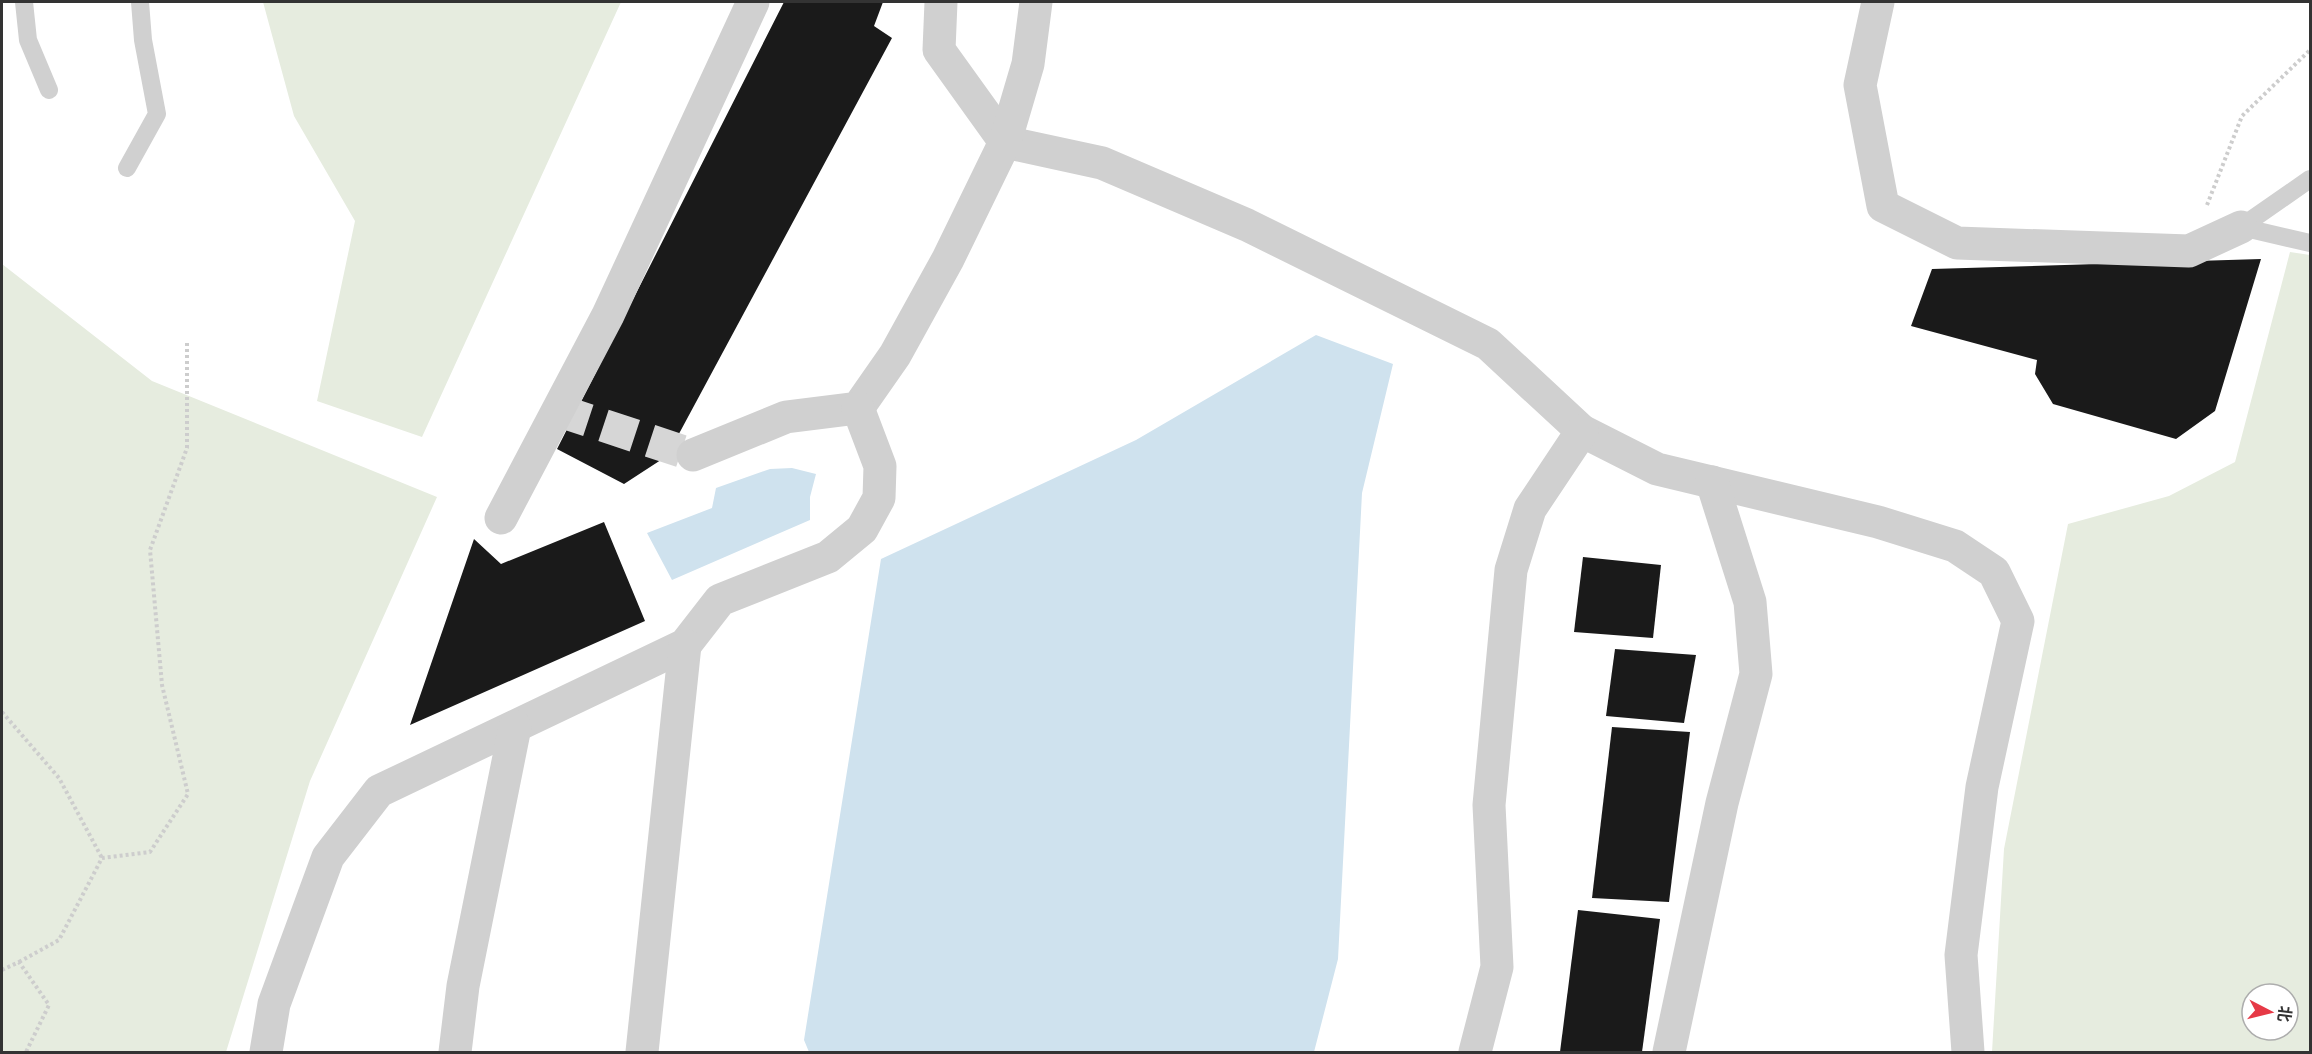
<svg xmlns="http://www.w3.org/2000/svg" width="2312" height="1054" viewBox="0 0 2312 1054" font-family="Karla,'Noto Sans SC',sans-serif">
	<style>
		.green { fill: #e6ecdf; fill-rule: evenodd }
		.water { fill: #cfe2ee }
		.building { fill: #1a1a1a }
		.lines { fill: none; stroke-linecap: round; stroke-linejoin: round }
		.minor-tunnel { stroke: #d6d6d6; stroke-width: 33; stroke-dasharray: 33 16; stroke-linecap: butt }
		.path { stroke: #cdcdcd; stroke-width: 4; stroke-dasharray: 3 3; stroke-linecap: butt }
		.service { stroke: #d0d0d0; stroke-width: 18 }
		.minor { stroke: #d0d0d0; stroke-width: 33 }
	</style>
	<rect width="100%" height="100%" fill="#fff"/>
	<g class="green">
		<polygon points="263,2 621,2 422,437 317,401 355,221 294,116"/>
		<path d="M2290,252L2310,255V1052H1992L2004,849L2068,524L2169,496L2235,462ZM2252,994H2288V1030H2252Z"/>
		<polygon points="2,264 152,381 437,497 310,781 226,1052 2,1052"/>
	</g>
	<g class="water">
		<polygon points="1316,335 1393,364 1362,493 1338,959 1314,1052 809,1052 804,1040 881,559 1136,440"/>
		<polygon points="792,468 816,474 810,497 810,520 672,580 647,533 712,508 716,488 770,469"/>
	</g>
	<g class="building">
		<polygon points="784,2 883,2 874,26 892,38 667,456 624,484 557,449"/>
		<polygon points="2261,259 2215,411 2176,439 2053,404 2035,374 2037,360 1911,326 1932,269"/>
		<polygon points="604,522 645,621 410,725 474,539 501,564"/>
		<polygon points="1583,557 1661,565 1653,638 1574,632"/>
		<polygon points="1615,649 1696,655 1684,723 1606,716"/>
		<polygon points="1612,727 1690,732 1669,902 1592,898"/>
		<polygon points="1578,910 1660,919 1642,1052 1560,1052"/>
	</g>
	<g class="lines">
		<polyline class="minor-tunnel" points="557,410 693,455"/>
		<g class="path">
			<polyline points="2207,205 2242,116 2310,50"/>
			<polyline points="2,712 59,778 102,858"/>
			<polyline points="19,962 59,940 102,858 150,852 188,794 162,685 150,550 187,448 187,343"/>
			<polyline points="2,970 19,962 49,1005 26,1052"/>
		</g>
		<g class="service">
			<polyline points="24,2 28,40 49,90"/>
			<polyline points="127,168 157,114 143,40 140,2"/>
			<polyline points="2241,227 2310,179"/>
			<polyline points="2241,227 2310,243"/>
		</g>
		<g class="minor">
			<polyline points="941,2 939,50 1005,142 1102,163 1247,225 1488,344 1582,431 1657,469 1878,522 1955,546 1994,572 2018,621 1982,787 1961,955 1968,1052"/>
			<polyline points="1878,2 1860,85 1883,206 1957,243 2189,251 2241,227"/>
			<polyline points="693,455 786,417 858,408 895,355 948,259 1005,142 1028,64 1036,2"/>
			<polyline points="501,518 608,315 753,2"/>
			<polyline points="266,1052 274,1004 328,857 379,791 685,645 720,600 828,557 862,529 879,498 880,466 858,408"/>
			<polyline points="455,1052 463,986 515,727"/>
			<polyline points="642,1052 685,645"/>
			<polyline points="1475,1052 1497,967 1489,805 1511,570 1530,509 1582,431"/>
			<polyline points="1669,1052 1722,803 1756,674 1750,602 1712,482"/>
		</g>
	</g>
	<rect width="2312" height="1054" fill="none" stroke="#333333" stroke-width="6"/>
	<g transform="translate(2270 1012) rotate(97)"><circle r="28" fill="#ffffff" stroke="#adadad" stroke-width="1.5"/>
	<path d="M0-4.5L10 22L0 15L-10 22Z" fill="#e63946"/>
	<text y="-9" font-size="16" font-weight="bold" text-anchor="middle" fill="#333333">北</text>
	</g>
</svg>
